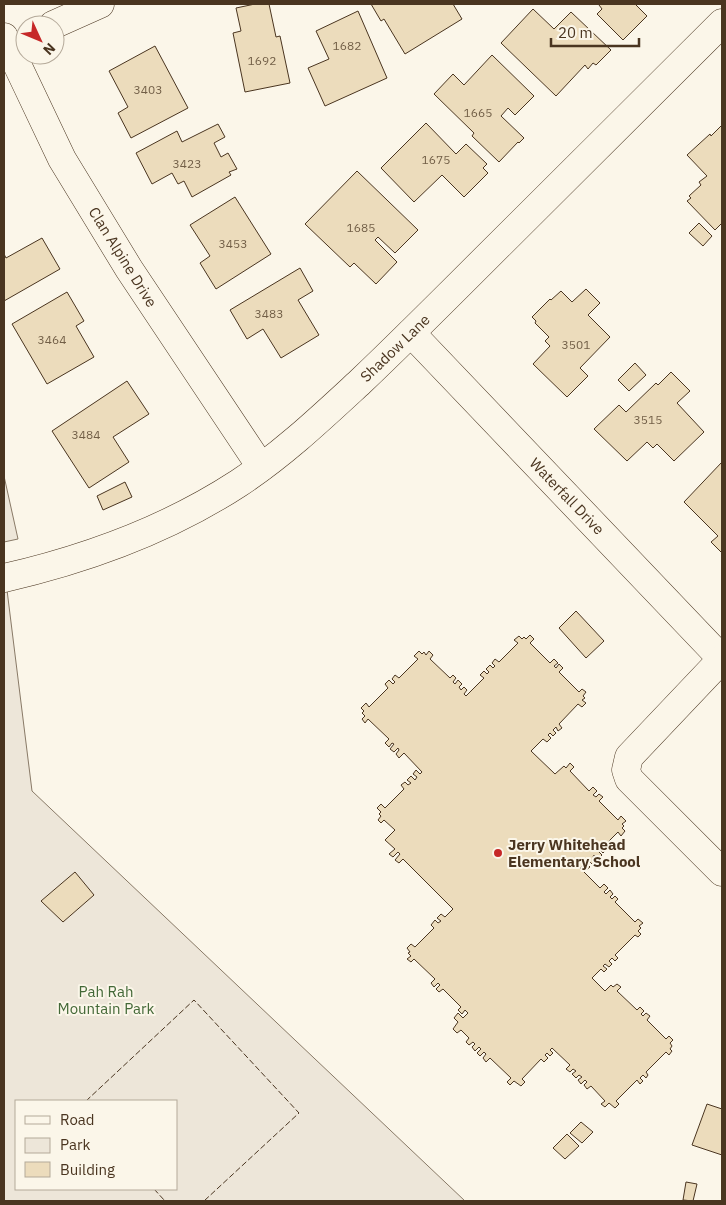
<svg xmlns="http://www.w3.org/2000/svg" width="726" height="1205" viewBox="0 0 726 1205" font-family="'IBM Plex Sans',sans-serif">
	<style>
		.green { fill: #ede6d9; stroke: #887966; fill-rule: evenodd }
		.building { fill: #ecdcbc; stroke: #4a3520 }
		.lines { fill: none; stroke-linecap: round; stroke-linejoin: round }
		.minor-casing { stroke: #4a3520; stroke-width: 29 }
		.minor { stroke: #fbf6e9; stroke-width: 28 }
		.fence { stroke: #4a3520; stroke-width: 1; stroke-dasharray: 6 2.5; stroke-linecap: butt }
		.poi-dot { fill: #c62828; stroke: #fbf6e9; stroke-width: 2 }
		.labels { text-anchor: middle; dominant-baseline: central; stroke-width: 4; stroke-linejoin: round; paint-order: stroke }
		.number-label { font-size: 12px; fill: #725f47 }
		.street-label { font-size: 15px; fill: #4a3520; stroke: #fbf6e9 }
		.poi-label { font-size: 15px; font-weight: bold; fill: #4a3520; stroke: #fbf6e9; text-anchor: start }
		.park-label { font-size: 15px; fill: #436837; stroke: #fbf6e9 }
	</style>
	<rect width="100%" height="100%" fill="#fbf6e9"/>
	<g class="green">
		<polygon points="4,476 18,539 4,542"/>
		<path d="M4,582H6L32,791L465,1201H4ZM16,1101H176V1189H16Z"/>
	</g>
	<g class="building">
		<polygon points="255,4 269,4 276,37 280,36 290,83 245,92 233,33 241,31 236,8"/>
		<polygon points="371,4 453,4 462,19 405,54 384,19 381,21"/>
		<polygon points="600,4 635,4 647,16 623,40 597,14 602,9 599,5"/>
		<polygon points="533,9 554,29 571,12 611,50 596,65 593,63 588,69 585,65 556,96 501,43"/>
		<polygon points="358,11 387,78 325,106 308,68 329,59 316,31"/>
		<polygon points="155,46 188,108 131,138 118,113 128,107 109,71"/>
		<polygon points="492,55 534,96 515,115 508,108 501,116 524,138 519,143 518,142 499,162 472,136 474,133 434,94 453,74 464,85"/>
		<polygon points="426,123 456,154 466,144 487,164 483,168 488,173 464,197 442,175 414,202 381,168"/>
		<polygon points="218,124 225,137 214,143 221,157 228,153 237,169 229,172 231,175 192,197 184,181 178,184 172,173 152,184 136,153 177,131 182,142"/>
		<polygon points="722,125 722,223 715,230 687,201 691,198 689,196 701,185 699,182 707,176 687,155 710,134 711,136"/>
		<polygon points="357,171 418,230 395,253 378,237 375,240 397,262 376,284 354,263 350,267 305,224"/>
		<polygon points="235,197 271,254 216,289 200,263 210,256 190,225"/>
		<polygon points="699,223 712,236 703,246 689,233"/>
		<polygon points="42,238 60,269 4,301 4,254 6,258"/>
		<polygon points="300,268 313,291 298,300 319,335 281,358 263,329 247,339 230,310"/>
		<polygon points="586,289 600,303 588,315 610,337 580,368 588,376 567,397 533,364 550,346 545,341 549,337 535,323 536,321 532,317 550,299 551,300 561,291 572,302"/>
		<polygon points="67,292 84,321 76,326 94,357 47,384 12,324"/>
		<polygon points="635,363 646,375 629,391 618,380"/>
		<polygon points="671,372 690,391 677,403 704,432 674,461 657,444 653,448 647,442 627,461 594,429 619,405 626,412 656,383 658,385"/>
		<polygon points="127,381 149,414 113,437 129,462 89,488 52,431"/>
		<polygon points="722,462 722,553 711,542 718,536 684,502"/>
		<polygon points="125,482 132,497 103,510 97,496"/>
		<polygon points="576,611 604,641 586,658 559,628"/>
		<polygon points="530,635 534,639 530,643 550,663 554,659 558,663 554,666 556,668 559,664 563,668 559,672 579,692 582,689 586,692 583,696 585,698 582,700 586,703 582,707 578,704 559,724 562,728 558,731 556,727 553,730 556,733 553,736 550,733 548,735 551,738 547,742 543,739 531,751 555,774 564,766 566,768 570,763 574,767 570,771 589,791 593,787 597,791 593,795 596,797 599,794 603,797 599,801 618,820 621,816 626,821 622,824 624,826 622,828 625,831 621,836 618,832 604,846 607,849 603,853 600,850 598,851 602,855 598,859 594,855 593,857 596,861 593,865 588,860 586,863 590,867 586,870 583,866 580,868 600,888 604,884 608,888 604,892 606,894 610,890 613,894 610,897 612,899 615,896 618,899 615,902 635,922 638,919 643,923 639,926 641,928 638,931 641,934 638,937 635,935 615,955 618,958 615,961 612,958 609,961 612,964 609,967 605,964 603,966 607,969 604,972 601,969 592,978 605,991 611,985 613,987 617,984 621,987 617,991 637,1010 640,1007 644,1011 641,1014 643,1016 646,1013 650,1016 647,1020 666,1039 669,1036 673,1040 670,1043 672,1046 670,1049 672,1051 669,1055 666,1052 646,1072 648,1075 646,1078 643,1075 640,1078 643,1081 640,1084 637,1080 616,1101 619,1104 615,1108 609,1103 605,1107 601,1104 605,1101 591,1086 587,1089 584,1085 587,1082 585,1080 581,1084 578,1080 582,1077 579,1075 576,1078 572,1074 576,1071 573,1069 570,1072 566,1069 570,1065 552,1048 550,1050 553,1053 550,1056 547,1053 545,1055 548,1058 544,1062 541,1059 522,1079 525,1082 521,1086 514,1081 510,1085 507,1082 511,1078 490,1058 486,1062 483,1058 486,1054 484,1052 480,1056 477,1053 481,1049 479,1047 475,1051 472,1047 475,1044 473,1042 469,1045 466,1042 469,1038 461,1030 457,1033 453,1029 458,1022 454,1018 458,1013 463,1018 468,1013 465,1010 462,1014 458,1010 461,1007 443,989 439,992 436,989 440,985 438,983 434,987 431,983 435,979 414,959 411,962 407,959 411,956 408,953 410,952 407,948 411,944 415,947 434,928 431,925 435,920 438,923 441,921 437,918 441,914 445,917 453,909 403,859 399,863 395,860 400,854 398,852 393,857 389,854 395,849 385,840 395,830 384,820 381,823 378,820 381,816 379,814 381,812 377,808 381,804 385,808 404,789 401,785 405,782 408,785 411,783 407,780 411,776 415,780 417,777 413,774 416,770 420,774 422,772 404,753 399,758 396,754 399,750 398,748 394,752 390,749 394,744 392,743 389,747 385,743 389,739 368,719 365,723 362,719 365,716 362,713 364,711 361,708 366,703 369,707 388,688 385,684 389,680 393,684 395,682 392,679 395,675 399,678 418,659 414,656 419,651 422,654 424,652 426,655 429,651 433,655 430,659 450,678 453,675 456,678 453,682 455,684 458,680 462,684 459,687 461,690 464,687 467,690 464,694 466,696 484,678 480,675 484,671 487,674 489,672 486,669 490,665 493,668 495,666 492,663 495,659 499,662 518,643 514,640 519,636 522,639 524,637 526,639"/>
		<polygon points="75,872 94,895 63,922 41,901"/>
		<polygon points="707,1104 722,1109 722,1155 692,1145"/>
		<polygon points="581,1122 593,1132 582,1143 570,1133"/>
		<polygon points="567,1134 579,1146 565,1159 553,1148"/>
		<polygon points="686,1182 697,1184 693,1201 683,1200"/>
	</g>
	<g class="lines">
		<g class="minor-casing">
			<g id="minor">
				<polyline points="53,25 100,4"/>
				<polyline points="4,37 62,159 129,269 261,467"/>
				<polyline points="411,333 722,659"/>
				<path d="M4,578C87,559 167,530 239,483C283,454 321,418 360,382C400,344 439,305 479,265C560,185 641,104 722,23"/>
				<polyline points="722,659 629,757 626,770 629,779 722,872"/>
			</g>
		</g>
		<use href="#minor" class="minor"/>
		<g class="fence">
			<polyline points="86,1101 194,1000 299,1113 204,1201"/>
			<polyline points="154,1189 165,1201"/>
		</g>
	</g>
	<circle class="poi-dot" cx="498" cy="853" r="5"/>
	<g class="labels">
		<g class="number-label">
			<text x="347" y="45">1682</text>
			<text x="262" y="60">1692</text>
			<text x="148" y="89">3403</text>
			<text x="478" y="112">1665</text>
			<text x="436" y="159">1675</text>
			<text x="187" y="163">3423</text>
			<text x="361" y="227">1685</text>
			<text x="233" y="243">3453</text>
			<text x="269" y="313">3483</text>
			<text x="52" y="339">3464</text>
			<text x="576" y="344">3501</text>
			<text x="648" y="419">3515</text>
			<text x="86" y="434">3484</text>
		</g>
		<g class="street-label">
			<text transform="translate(123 257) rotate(58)">Clan Alpine Drive</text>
			<text transform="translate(395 348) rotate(-44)">Shadow Lane</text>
			<text transform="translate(567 496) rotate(46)">Waterfall Drive</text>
		</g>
		<g class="poi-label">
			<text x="508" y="844">Jerry Whitehead<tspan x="508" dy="17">Elementary School</tspan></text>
		</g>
		<g class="park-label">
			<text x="106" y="991">Pah Rah<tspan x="106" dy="17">Mountain Park</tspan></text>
		</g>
	</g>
	<rect width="726" height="1205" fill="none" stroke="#4a3520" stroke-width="10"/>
	<rect x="15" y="1100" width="162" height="90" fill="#fbf6e9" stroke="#b4a999"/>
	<rect x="25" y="1116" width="25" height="8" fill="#fbf6e9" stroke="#b4a999"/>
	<text x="60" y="1125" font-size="15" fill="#4a3520">Road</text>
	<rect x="25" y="1138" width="25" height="15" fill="#ede6d9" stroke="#b4a999"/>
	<text x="60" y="1150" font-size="15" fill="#4a3520">Park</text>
	<rect x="25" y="1162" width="25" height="15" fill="#ecdcbc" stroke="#b4a999"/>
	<text x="60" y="1175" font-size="15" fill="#4a3520">Building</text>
	<g transform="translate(40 40) rotate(134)"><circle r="24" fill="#fbf6e9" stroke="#b4a999"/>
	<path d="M0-4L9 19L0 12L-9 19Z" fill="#c62828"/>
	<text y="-8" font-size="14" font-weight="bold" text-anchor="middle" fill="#4a3520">N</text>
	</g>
	<path d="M551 38v8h88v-8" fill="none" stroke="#4a3520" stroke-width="2.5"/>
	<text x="558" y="38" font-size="15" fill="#4a3520" stroke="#fbf6e9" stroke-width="4" paint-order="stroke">20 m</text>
</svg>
